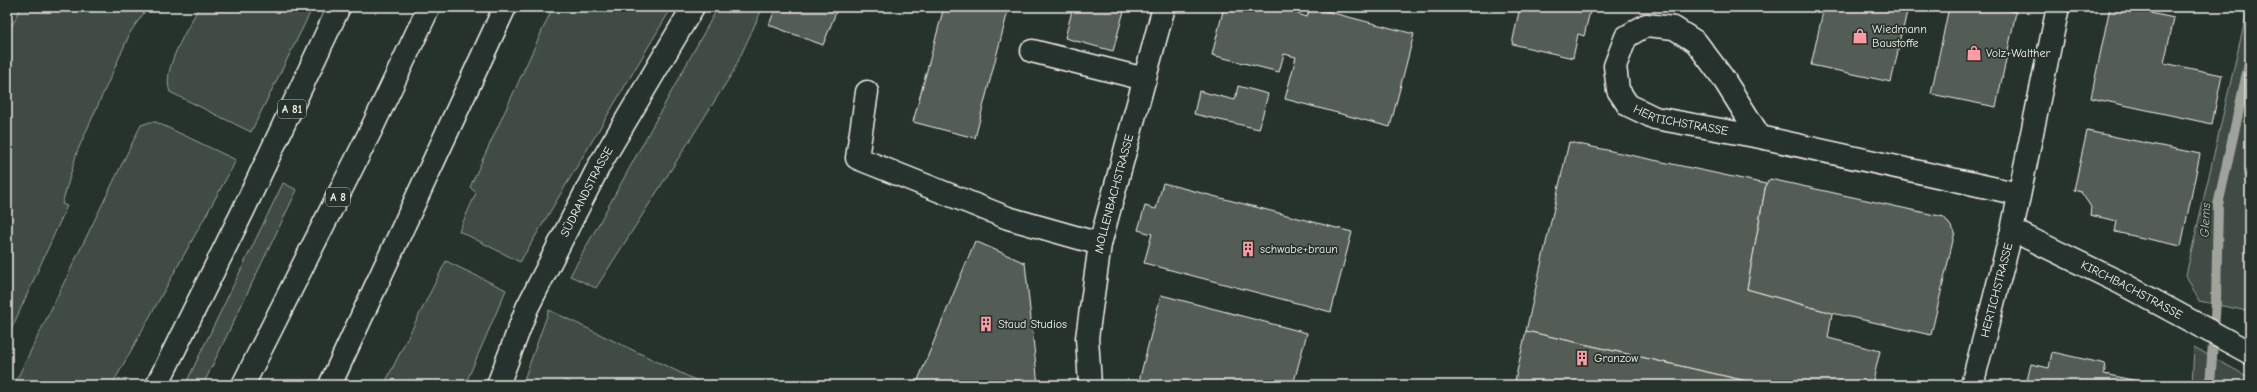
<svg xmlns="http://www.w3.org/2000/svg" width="2257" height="392" viewBox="0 0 2257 392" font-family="'Comic Neue',sans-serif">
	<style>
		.green { fill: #414b45; stroke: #9a9e96 }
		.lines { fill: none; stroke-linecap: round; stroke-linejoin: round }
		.stream { stroke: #9fa39b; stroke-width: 10 }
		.building { fill: #525c55; stroke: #f4f1e8 }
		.minor-casing { stroke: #f4f1e8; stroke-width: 25 }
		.major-casing { stroke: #f4f1e8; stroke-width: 25 }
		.highway-casing { stroke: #f4f1e8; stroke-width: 25 }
		.minor { stroke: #26332d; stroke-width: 22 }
		.major { stroke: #26332d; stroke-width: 22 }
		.highway { stroke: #26332d; stroke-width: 22 }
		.labels { text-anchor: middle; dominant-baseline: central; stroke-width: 3.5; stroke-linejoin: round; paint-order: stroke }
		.shield { fill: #26332d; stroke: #b6b8b0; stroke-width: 1 }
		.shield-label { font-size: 11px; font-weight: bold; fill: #f4f1e8 }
		.poi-label { font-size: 12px; fill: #f4f1e8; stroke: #26332d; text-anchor: start }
		.street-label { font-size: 12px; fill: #f4f1e8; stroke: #26332d }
		.water-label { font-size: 13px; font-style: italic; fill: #bcbdb5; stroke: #26332d }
	</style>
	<rect width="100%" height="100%" fill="#26332d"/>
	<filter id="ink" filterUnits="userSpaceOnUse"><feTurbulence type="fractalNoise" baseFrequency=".025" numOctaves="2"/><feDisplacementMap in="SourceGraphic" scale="8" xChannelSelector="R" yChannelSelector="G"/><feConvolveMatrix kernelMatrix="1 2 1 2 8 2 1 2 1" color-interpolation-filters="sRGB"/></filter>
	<g filter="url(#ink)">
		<g class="green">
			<polygon points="21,7 148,7 131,31 77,152 62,204 67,206 7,339 7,36"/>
			<path d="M199,7H313L251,132L170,92C161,69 188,29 199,7Z"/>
			<polygon points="553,7 672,7 520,262 459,231 476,193 470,187"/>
			<polygon points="718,7 763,7 733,72 596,288 570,276"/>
			<polygon points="2248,7 2250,7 2250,286 2247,311 2199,301 2186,275"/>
			<polygon points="150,122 156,122 236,160 231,170 112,385 14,385 141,125"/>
			<polygon points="283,183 297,190 203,385 185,385"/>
			<polygon points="446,261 506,290 465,385 384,385"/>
			<polygon points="549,310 706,385 577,385 565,380 564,385 522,385"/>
			<polygon points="2194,347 2250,378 2250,385 2192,385"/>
		</g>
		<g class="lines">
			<polyline class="stream" points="2210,385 2216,302 2218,205 2250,59"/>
		</g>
		<g class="building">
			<polygon points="776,7 838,7 823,45 769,25"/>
			<polygon points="944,7 1009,7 975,138 913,122"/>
			<polygon points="1073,7 1125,7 1113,51 1065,38"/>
			<polygon points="1224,7 1296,7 1295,13 1307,17 1310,7 1414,34 1390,127 1285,99 1296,57 1284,54 1279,72 1212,55"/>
			<polygon points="1520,7 1591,7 1584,36 1578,34 1573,58 1512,44"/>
			<polygon points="1824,7 1908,7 1891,82 1811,65"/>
			<polygon points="1949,7 1994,7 2016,12 1996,107 1931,94"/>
			<polygon points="2110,7 2121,7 2174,18 2164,63 2222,75 2212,124 2091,98"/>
			<polygon points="1238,86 1268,94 1259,129 1194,114 1199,91 1235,100"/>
			<polygon points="2087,131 2200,154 2181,246 2115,232 2117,221 2090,215 2091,207 2081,192 2074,190"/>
			<polygon points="1569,142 1766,184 1747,289 1832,313 1828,338 1880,351 1872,385 1764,385 1526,331"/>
			<polygon points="1770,179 1944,217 1955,232 1931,335 1832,313 1747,289 1766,184"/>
			<polygon points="1163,183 1352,232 1331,312 1144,263 1152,234 1138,230 1145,206 1156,209"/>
			<polygon points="975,241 1025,263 1038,385 916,385"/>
			<polygon points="1161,295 1307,333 1293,385 1138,385"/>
			<polygon points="1526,331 1764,385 1514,385"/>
			<polygon points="2052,352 2106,364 2104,374 2147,383 2147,385 2026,385 2031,364 2049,368"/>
		</g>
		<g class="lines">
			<g class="minor-casing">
				<g id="minor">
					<polyline points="1032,51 1145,79"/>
					<polyline points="867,92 857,158 1008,218 1100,244"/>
					<path id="s1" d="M1760,137L1723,78L1696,42L1674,28L1646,25L1626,37L1615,66L1618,90L1628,105L1655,118L1760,137L2019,194"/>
					<path id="s2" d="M2012,230L2121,283L2250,353"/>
					<path id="s3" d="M1090,385L1087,338L1100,244L1164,7"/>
					<path id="s4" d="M1972,385L2012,230L2058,7"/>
				</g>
			</g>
			<g class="major-casing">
				<g id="major">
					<path id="s5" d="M498,385L527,308L599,166L693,7"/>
				</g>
			</g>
			<g class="highway-casing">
				<g id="highway">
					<polyline points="157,385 243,211 339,7"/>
					<polyline points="243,385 370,132 429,7"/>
					<polyline points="330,385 505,7"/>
				</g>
			</g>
			<use href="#minor" class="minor"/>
			<use href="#major" class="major"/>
			<use href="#highway" class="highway"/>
		</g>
	</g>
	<defs>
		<g id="shop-bare" transform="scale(1.2)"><path d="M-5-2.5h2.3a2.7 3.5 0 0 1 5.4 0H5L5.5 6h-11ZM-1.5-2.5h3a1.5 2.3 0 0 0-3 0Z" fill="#ff9aa2" stroke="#26332d" stroke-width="2.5" paint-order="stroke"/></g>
		<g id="building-bare" transform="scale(1.2)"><path d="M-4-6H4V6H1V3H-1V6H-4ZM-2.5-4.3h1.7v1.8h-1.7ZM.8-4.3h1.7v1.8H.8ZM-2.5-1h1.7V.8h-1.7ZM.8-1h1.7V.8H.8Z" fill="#ff9aa2" stroke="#26332d" stroke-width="2.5" paint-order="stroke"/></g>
	</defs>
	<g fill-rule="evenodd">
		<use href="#shop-bare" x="1860" y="36"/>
		<use href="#shop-bare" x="1974" y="53"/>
		<use href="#building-bare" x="1248" y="249"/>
		<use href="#building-bare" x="986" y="324"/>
		<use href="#building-bare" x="1582" y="358"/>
	</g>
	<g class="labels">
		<g class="shield">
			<rect x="278" y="100" width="28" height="18" rx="3"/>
			<rect x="326" y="188" width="24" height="18" rx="3"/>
		</g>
		<g class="shield-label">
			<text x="292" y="109">A 81</text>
			<text x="338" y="197">A 8</text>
		</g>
		<g class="poi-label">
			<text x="1872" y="29">Wiedmann<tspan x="1872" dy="14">Baustoffe</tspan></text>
			<text x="1986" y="53">Volz+Walther</text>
			<text x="1260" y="249">schwabe+braun</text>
			<text x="998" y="324">Staud Studios</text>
			<text x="1594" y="358">Granzow</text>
		</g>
		<g class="street-label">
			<text stroke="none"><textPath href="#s1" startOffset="321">HERTICHSTRASSE</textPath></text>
			<text stroke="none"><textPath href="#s5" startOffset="213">SÜDRANDSTRASSE</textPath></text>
			<text stroke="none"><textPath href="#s3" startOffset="194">MOLLENBACHSTRASSE</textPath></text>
			<text stroke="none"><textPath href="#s4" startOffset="98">HERTICHSTRASSE</textPath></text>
			<text stroke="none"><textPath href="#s2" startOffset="134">KIRCHBACHSTRASSE</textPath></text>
		</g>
		<g class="water-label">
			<text transform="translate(2205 220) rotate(-87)">Glems</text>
		</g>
	</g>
	<rect width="2257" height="392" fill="none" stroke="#26332d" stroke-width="24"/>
	<rect x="12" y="12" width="2233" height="368" fill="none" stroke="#f4f1e8" stroke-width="1.5" filter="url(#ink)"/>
</svg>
